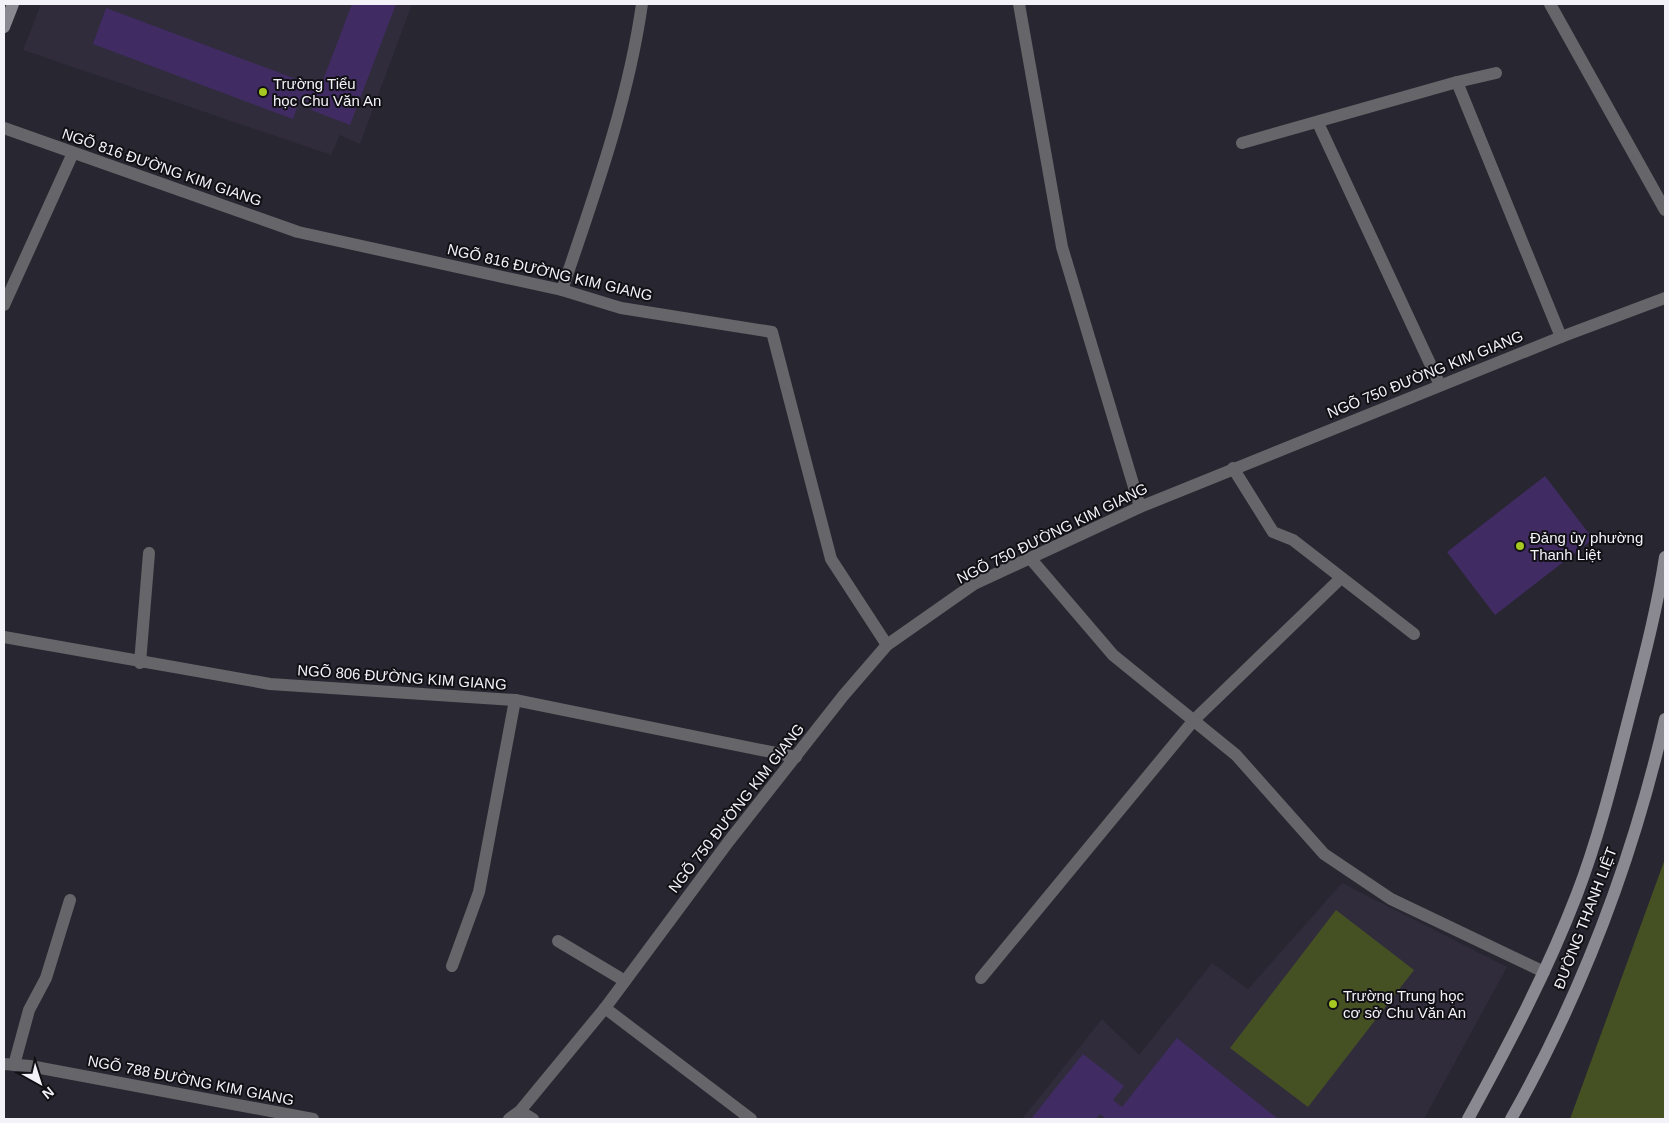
<svg xmlns="http://www.w3.org/2000/svg" width="1669" height="1123" viewBox="0 0 1669 1123" font-family="Helvetica,sans-serif">
	<style>
		.built { fill: #302c3c }
		.green { fill: #465123 }
		.building { fill: #402c63 }
		.lines { fill: none; stroke-linecap: round; stroke-linejoin: round }
		.lane { stroke: #66656a; stroke-width: 12 }
		.street { stroke: #66656a; stroke-width: 12 }
		.secondary { stroke: #8a8890; stroke-width: 12 }
		.poi-dot { fill: #a6c821; stroke: #111014; stroke-width: 2 }
		.labels { text-anchor: middle; dominant-baseline: central; stroke-width: 4; stroke-linejoin: round; paint-order: stroke }
		.poi-label { font-size: 15px; fill: #f4f2f9; stroke: #111014; text-anchor: start }
		.street-label { font-size: 15px; fill: #f4f2f9; stroke: #111014 }
	</style>
	<rect width="100%" height="100%" fill="#282630"/>
	<g class="built">
		<polygon points="41,4 412,4 360,144 340,135 331,155 23,50"/>
		<polygon points="1342,883 1507,967 1424,1119 1022,1119 1102,1019 1139,1055 1212,963 1248,989"/>
	</g>
	<g class="green">
		<polygon points="1665,859 1665,1119 1570,1119"/>
		<polygon points="1336,910 1414,970 1308,1107 1230,1048"/>
	</g>
	<g class="building">
		<polygon points="352,4 396,4 350,125 311,110 313,104 300,99 293,119 93,44 106,8 320,88"/>
		<polygon points="1545,476 1593,539 1495,615 1447,552"/>
		<polygon points="1177,1038 1278,1119 1106,1119 1100,1114 1096,1119 1031,1119 1083,1054 1124,1086 1113,1100 1122,1107"/>
	</g>
	<g class="lines">
		<g class="lane">
			<polyline points="1019,4 1062,247 1140,507"/>
			<polyline points="1550,4 1665,210"/>
			<polyline points="1457,82 1561,337"/>
			<polyline points="1318,123 1440,385"/>
			<polyline points="4,128 298,232 562,290 621,308 772,332 831,559 887,645"/>
			<polyline points="1242,143 1457,82 1496,73"/>
			<path d="M562,290C594,196 628,102 642,4"/>
			<polyline points="4,637 270,684 515,700 796,757"/>
			<polyline points="140,663 149,553"/>
			<polyline points="558,941 625,981"/>
			<polyline points="452,966 479,892 515,700"/>
			<polyline points="981,978 1194,720 1341,578"/>
			<polyline points="4,1064 30,1066 313,1119"/>
			<polyline points="14,1065 29,1010 46,978 70,900"/>
			<polyline points="520,1111 533,1119"/>
		</g>
		<g class="street">
			<polyline points="4,305 73,153"/>
			<polyline points="1233,468 1273,532 1293,540 1414,634"/>
			<polyline points="1030,558 1113,655 1236,755 1324,854 1391,899 1544,972"/>
			<polyline points="605,1008 751,1119"/>
			<polyline points="509,1119 520,1111 605,1008 729,841 843,696 887,645 974,584 1140,507 1561,337 1665,298"/>
		</g>
		<g class="secondary">
			<polyline points="4,27 13,4"/>
			<path d="M1468,1119C1508,1046 1547,972 1577,894C1600,834 1615,771 1631,709C1644,658 1657,609 1665,557"/>
			<path d="M1511,1119C1581,995 1633,858 1665,719"/>
		</g>
	</g>
	<g class="poi-dot">
		<circle cx="263" cy="92" r="5"/>
		<circle cx="1520" cy="546" r="5"/>
		<circle cx="1333" cy="1004" r="5"/>
	</g>
	<g class="labels">
		<g class="poi-label">
			<text x="273" y="83">Trường Tiểu<tspan x="273" dy="17">học Chu Văn An</tspan></text>
			<text x="1530" y="537">Đảng ủy phường<tspan x="1530" dy="17">Thanh Liệt</tspan></text>
			<text x="1343" y="995">Trường Trung học<tspan x="1343" dy="17">cơ sở Chu Văn An</tspan></text>
		</g>
		<g class="street-label">
			<text transform="translate(162 167) rotate(19)">NGÕ 816 ĐƯỜNG KIM GIANG</text>
			<text transform="translate(550 272) rotate(13)">NGÕ 816 ĐƯỜNG KIM GIANG</text>
			<text transform="translate(1425 374) rotate(-22)">NGÕ 750 ĐƯỜNG KIM GIANG</text>
			<text transform="translate(1052 533) rotate(-26)">NGÕ 750 ĐƯỜNG KIM GIANG</text>
			<text transform="translate(402 677) rotate(4)">NGÕ 806 ĐƯỜNG KIM GIANG</text>
			<text transform="translate(736 808) rotate(-52)">NGÕ 750 ĐƯỜNG KIM GIANG</text>
			<text transform="translate(1585 918) rotate(-69)">ĐƯỜNG THANH LIỆT</text>
			<text transform="translate(191 1080) rotate(11)">NGÕ 788 ĐƯỜNG KIM GIANG</text>
		</g>
	</g>
	<rect width="1669" height="1123" fill="none" stroke="#f4f2f9" stroke-width="10"/>
	<g transform="translate(40 1083) rotate(141)" stroke="#111014" stroke-width="4" paint-order="stroke">
	<path d="M0-4L9 19L0 12L-9 19Z" fill="#f4f2f9"/>
	<text y="-8" font-size="14" font-weight="bold" text-anchor="middle" fill="#f4f2f9">N</text>
	</g>
</svg>
